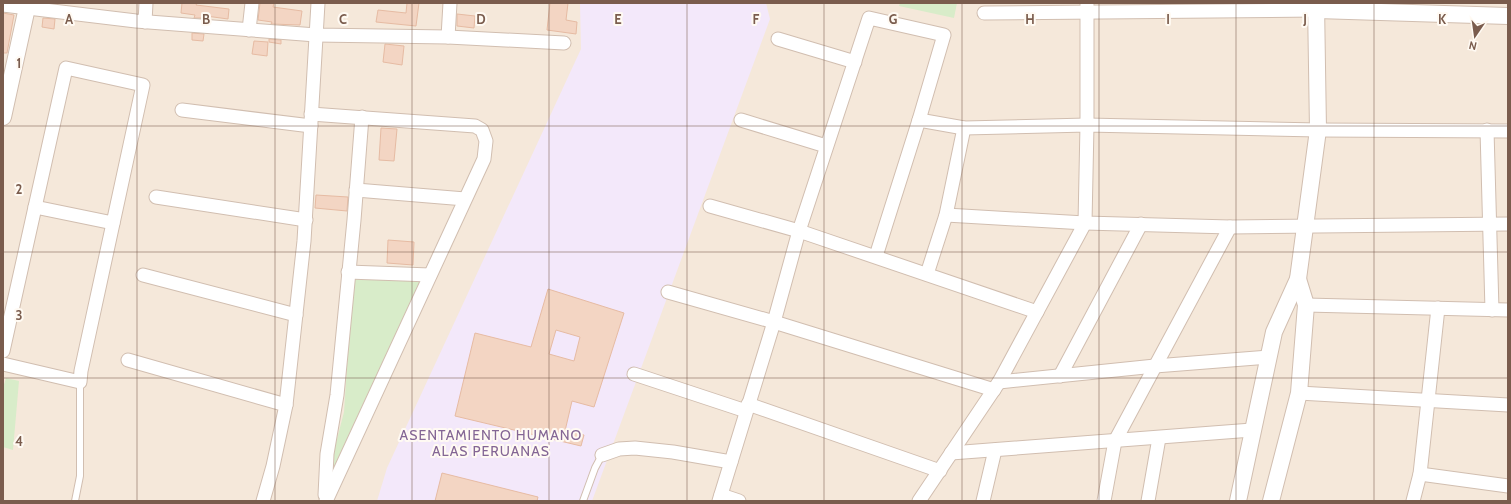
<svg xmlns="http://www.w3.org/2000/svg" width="1511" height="504" viewBox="0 0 1511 504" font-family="Cabin,sans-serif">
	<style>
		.residential { fill: #f5e8da }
		.education { fill: #f3e8fa }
		.green { fill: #d8ecc9 }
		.building { fill: #f3d5c3; stroke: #e6bba3; fill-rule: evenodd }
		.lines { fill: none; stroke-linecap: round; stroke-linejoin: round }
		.service-casing { stroke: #d1beb0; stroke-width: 8 }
		.minor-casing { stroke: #d1beb0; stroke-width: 15 }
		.tertiary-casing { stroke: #d1beb0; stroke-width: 18 }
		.service { stroke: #fff; stroke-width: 6 }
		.minor { stroke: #fff; stroke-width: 13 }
		.tertiary { stroke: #fff; stroke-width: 16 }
		.grid { fill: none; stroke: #7a5c4d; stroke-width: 1; stroke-opacity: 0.55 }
		.labels { text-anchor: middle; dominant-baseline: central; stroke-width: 4; stroke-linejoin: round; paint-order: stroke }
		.neighbourhood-label { font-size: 14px; letter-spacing: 1px; fill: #846695; stroke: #fffaf3 }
		.grid-label { font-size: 13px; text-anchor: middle; font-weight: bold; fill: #7a5c4d; stroke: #fffaf3; stroke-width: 4; stroke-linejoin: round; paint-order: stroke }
	</style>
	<rect width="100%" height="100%" fill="#fdf6ec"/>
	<rect class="residential" x="3" y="3" width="1505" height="498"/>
	<polygon class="education" points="580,3 766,3 770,19 592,501 377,501 387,468 581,49"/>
	<g class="green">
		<polygon points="900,3 957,3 954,18 899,6"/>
		<polygon points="353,277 421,279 334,467 330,466 344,412"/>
		<polygon points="6,378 19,381 13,450 3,447 3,388"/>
	</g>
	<g class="building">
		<polygon points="182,3 197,3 196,5 229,9 228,19 206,16 206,18 194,18 195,15 181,13"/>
		<polygon points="260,3 274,3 273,7 302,11 300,25 271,24 272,22 258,20"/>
		<polygon points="407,3 419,3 416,26 376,22 378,10 406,13"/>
		<polygon points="550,3 568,3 566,20 577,22 576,34 547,30"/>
		<polygon points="3,13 14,15 7,53 3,53"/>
		<polygon points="457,14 475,16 474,28 457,26"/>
		<polygon points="43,18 55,19 54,29 42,27"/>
		<polygon points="192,33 204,34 203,41 192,40"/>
		<polygon points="269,39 281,40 281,44 269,42"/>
		<polygon points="254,41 268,42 267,56 252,54"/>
		<polygon points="385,44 404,46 402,65 383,62"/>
		<polygon points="381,128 397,129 394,161 379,160"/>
		<polygon points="316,195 348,197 347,211 315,208"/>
		<polygon points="388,240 414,242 413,265 387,263"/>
		<path d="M548,289L624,313L594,407L572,401L565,431L584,435L581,446L455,416L475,333L531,347ZM556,330L580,337L574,361L549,354Z"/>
		<polygon points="442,473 538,497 537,501 435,501"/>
	</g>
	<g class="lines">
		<g class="service-casing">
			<g id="service">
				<polyline points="75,501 80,476 80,382"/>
				<polyline points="583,501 595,468 602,455"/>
			</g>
		</g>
		<g class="minor-casing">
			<g id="minor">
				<polyline points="3,5 136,21 316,35 448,37 564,43"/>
				<polyline points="984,13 1317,10"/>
				<polyline points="145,22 146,3"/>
				<polyline points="249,30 252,3"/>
				<polyline points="448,37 450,3"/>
				<polyline points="778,39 855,62"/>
				<polyline points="182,110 311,126"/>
				<polyline points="311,114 475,126 482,130 486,141 484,159 326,501"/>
				<polyline points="741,120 826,146"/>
				<polyline points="919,120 964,128 1087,125 1318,130 1508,131"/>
				<polyline points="1487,130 1492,310"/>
				<polyline points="356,190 465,199"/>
				<polyline points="156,197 306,220"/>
				<polyline points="710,206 799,231 1037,312"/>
				<polyline points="35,207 113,223"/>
				<polyline points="946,215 1085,223 1230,227 1508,224"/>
				<polyline points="348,272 430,275"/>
				<polyline points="927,274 946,215 964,128"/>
				<polyline points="143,275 296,315"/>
				<polyline points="668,292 774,322 994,390"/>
				<polyline points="1306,305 1508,310"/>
				<polyline points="3,351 66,68 143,85 81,371 80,382 3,364"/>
				<polyline points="128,360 286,405"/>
				<polyline points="634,374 746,411"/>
				<polyline points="1060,376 1141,224"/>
				<polyline points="999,382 1155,366 1269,357"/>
				<polyline points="1299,393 1508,405"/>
				<polyline points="748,404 940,471"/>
				<polyline points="951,453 1252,430"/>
				<polyline points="602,455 619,449 635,448 673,452 731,462"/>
				<polyline points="1420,474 1508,486"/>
				<polyline points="325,495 327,454 337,395 354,220 362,117"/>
				<polyline points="721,495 739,501"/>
				<polyline points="263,501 273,466 286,405 304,241 318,3"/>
				<polyline points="719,501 774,322 799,231 869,18 944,35 919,120 876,256"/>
				<polyline points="919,501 999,382 1085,223 1087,125 1087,3"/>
				<polyline points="983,501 995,450"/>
				<polyline points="1104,501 1115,441 1230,227"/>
				<polyline points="1148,501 1159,438"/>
				<polyline points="1413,501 1420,474 1438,308"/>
			</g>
		</g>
		<g class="tertiary-casing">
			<g id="tertiary">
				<polyline points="1317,10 1508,16"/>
				<polyline points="3,117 28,3"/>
				<polyline points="1238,501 1274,332 1298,279 1318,130 1316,3"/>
				<polyline points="1271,501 1299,393 1306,305 1298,279"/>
			</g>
		</g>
		<use href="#service" class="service"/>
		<use href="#minor" class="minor"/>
		<use href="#tertiary" class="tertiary"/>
	</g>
	<path class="grid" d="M137,3V501M275,3V501M412,3V501M549,3V501M687,3V501M824,3V501M962,3V501M1099,3V501M1236,3V501M1374,3V501M3,126H1508M3,252H1508M3,378H1508"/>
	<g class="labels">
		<g class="neighbourhood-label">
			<text x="491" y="435">ASENTAMIENTO HUMANO<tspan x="491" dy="16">ALAS PERUANAS</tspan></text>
		</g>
	</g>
	<g class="grid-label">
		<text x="69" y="24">A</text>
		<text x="206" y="24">B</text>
		<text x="343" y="24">C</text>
		<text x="481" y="24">D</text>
		<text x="618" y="24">E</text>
		<text x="756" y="24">F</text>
		<text x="893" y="24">G</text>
		<text x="1030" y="24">H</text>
		<text x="1168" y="24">I</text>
		<text x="1305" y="24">J</text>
		<text x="1442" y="24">K</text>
		<text x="19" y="68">1</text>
		<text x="19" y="194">2</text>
		<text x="19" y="320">3</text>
		<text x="19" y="446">4</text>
	</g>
	<rect width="1511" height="504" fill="none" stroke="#7a5c4d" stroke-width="8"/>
	<g transform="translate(1475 36) rotate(193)" stroke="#fffaf3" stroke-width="3" paint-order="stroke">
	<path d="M0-3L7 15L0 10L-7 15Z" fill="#7a5c4d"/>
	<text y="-6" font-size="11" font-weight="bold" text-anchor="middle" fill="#7a5c4d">N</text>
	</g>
</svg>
